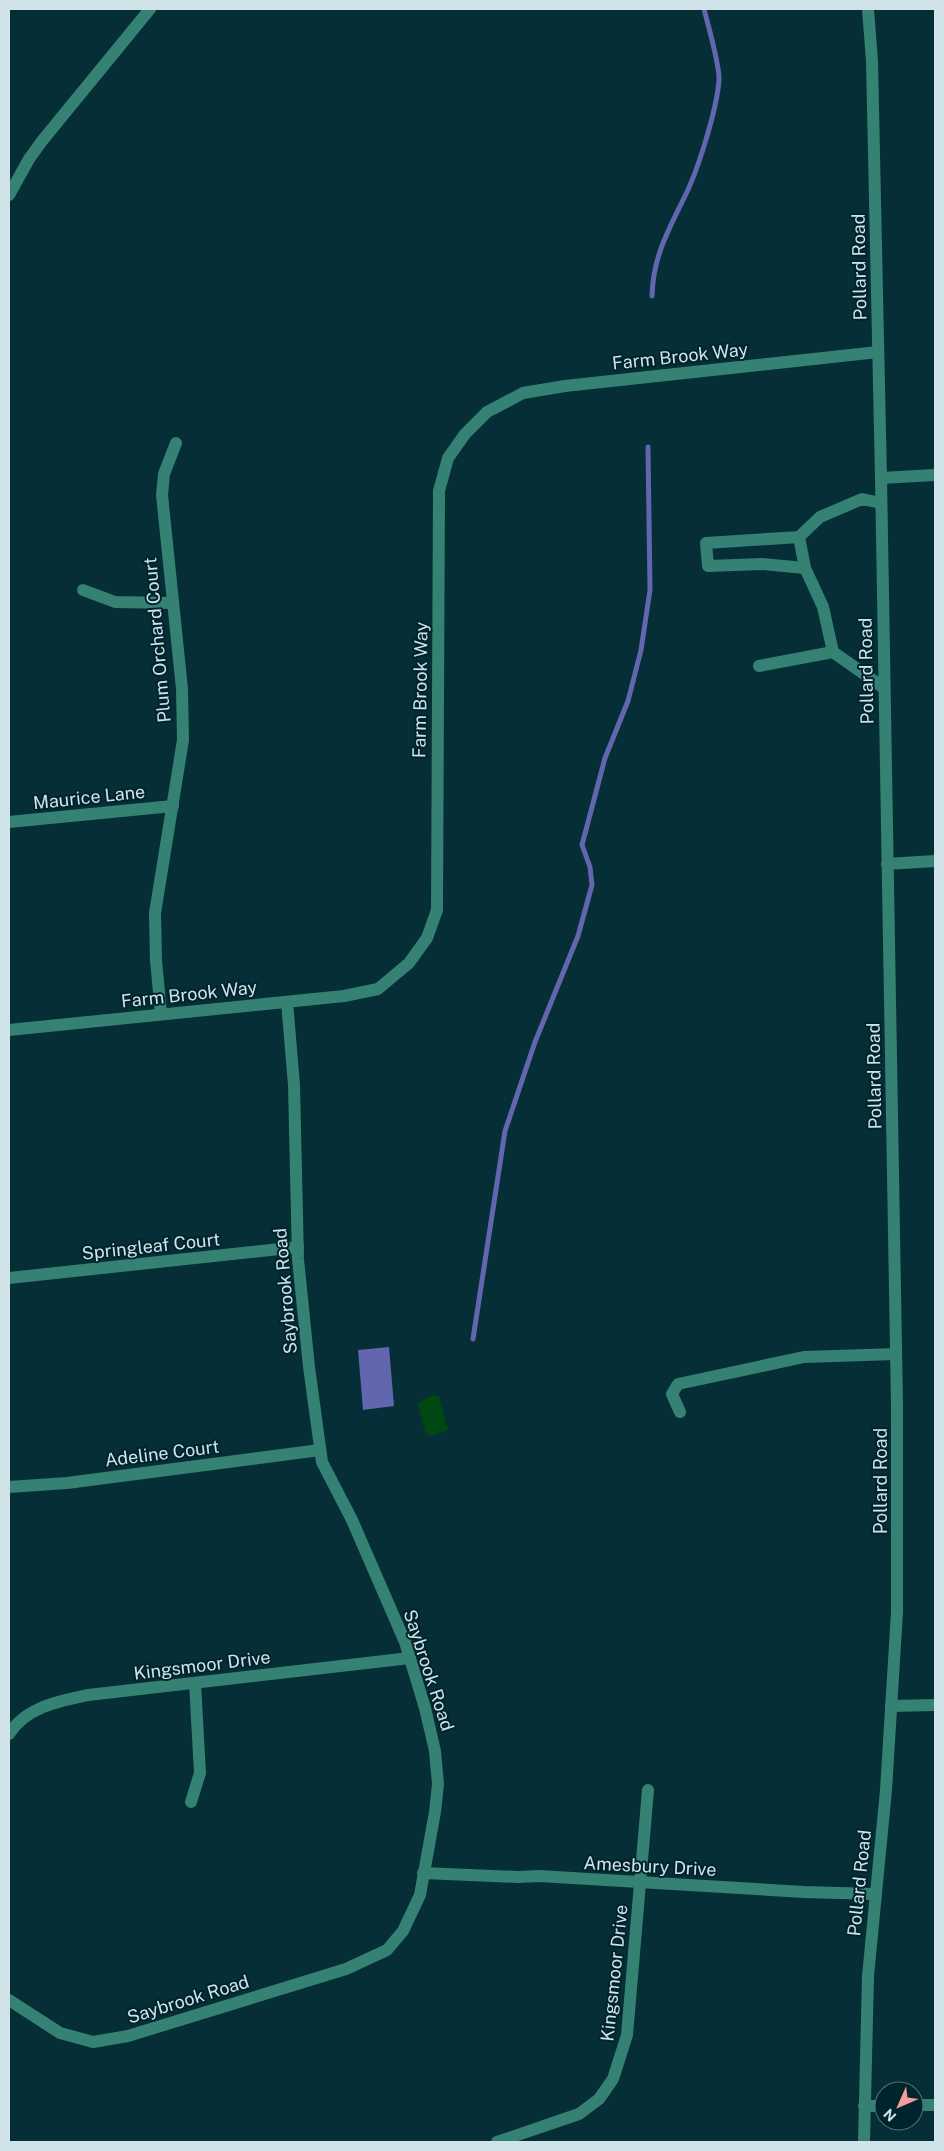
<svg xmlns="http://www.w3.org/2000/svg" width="944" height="2151" viewBox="0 0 944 2151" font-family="'Public Sans',sans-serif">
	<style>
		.green { fill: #004811 }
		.water { fill: #6166af }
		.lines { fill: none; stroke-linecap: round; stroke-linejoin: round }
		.stream { stroke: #6166af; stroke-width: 5 }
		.minor { stroke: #358173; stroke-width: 12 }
		.labels { text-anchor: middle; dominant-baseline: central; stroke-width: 4; stroke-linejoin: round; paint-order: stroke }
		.street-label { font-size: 18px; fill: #cfe3e8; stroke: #00242c }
	</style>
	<rect width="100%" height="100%" fill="#052e36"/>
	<polygon class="green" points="432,1395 439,1396 448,1430 430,1436 425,1431 418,1403"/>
	<polygon class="water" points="389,1347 394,1406 363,1410 358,1350"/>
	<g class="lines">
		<g class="stream">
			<path d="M652,296C653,257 668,231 685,196C698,170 717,109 719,80C720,66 708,25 704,9"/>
			<polyline points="473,1339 505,1131 535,1042 578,936 592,885 590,867 582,845 605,758 628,701 641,650 650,590 648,447"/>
		</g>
		<g class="minor">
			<polyline points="9,195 29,159 42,141 150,9"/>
			<polyline points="881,478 935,475"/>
			<polyline points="799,537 805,568 823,607 833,652 884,688"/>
			<polyline points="805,568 762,564 708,566 706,543 799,537 820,517 862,499 881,503"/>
			<polyline points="83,590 115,602 173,603"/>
			<polyline points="759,666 833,652"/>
			<polyline points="9,822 173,806"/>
			<polyline points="887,864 935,861"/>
			<polyline points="161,1014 156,960 155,913 183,740 182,689 162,495 164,474 176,443"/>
			<polyline points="9,1030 344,996 378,989 409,963 427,938 437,910 439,491 448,458 465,434 487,412 523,393 565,386 878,352"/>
			<polyline points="9,1278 298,1247"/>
			<polyline points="680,1412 672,1394 678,1384 804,1357 896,1354"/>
			<polyline points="9,1487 67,1483 320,1450"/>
			<polyline points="891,1706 935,1705"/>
			<path d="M9,1734C26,1707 59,1701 88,1695L410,1658"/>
			<polyline points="191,1802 200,1773 195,1683"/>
			<polyline points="423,1873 518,1877 539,1876 804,1892 876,1894"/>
			<polyline points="9,2000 60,2033 93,2042 128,2036 346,1969 387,1950 403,1931 420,1895 435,1812 438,1784 435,1751 425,1708 405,1642 352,1520 322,1462 309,1367 298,1259 294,1085 287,1002"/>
			<polyline points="914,2105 935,2105"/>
			<polyline points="864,2106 884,2106"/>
			<polyline points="497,2142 579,2114 599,2099 613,2079 627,2035 648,1790"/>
			<polyline points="864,2142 868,1976 886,1790 897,1612 897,1406 881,478 872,61 868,9"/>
		</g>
	</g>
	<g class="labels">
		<g class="street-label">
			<text transform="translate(859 267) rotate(-91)">Pollard Road</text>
			<text transform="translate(680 356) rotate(-6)">Farm Brook Way</text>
			<text transform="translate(157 640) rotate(-95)">Plum Orchard Court</text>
			<text transform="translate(866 671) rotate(-91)">Pollard Road</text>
			<text transform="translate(420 690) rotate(-89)">Farm Brook Way</text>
			<text transform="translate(89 797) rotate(-6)">Maurice Lane</text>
			<text transform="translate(189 994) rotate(-6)">Farm Brook Way</text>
			<text transform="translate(874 1076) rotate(-91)">Pollard Road</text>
			<text transform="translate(151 1246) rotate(-6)">Springleaf Court</text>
			<text transform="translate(285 1291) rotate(-95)">Saybrook Road</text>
			<text transform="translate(162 1453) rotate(-7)">Adeline Court</text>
			<text transform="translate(880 1481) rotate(-90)">Pollard Road</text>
			<text transform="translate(202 1665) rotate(-7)">Kingsmoor Drive</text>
			<text transform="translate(429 1670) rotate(72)">Saybrook Road</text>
			<text transform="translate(650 1866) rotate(3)">Amesbury Drive</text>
			<text transform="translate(859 1883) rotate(-84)">Pollard Road</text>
			<text transform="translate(614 1973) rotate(-84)">Kingsmoor Drive</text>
			<text transform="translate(188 1999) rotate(-17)">Saybrook Road</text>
		</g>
	</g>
	<rect width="944" height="2151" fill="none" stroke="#cfe3e8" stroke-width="20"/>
	<g transform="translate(899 2106) rotate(225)"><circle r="24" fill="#00242c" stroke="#537077"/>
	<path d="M0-4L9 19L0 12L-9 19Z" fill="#f59b9c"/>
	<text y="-8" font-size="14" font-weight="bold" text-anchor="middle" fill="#cfe3e8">N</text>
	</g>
</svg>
